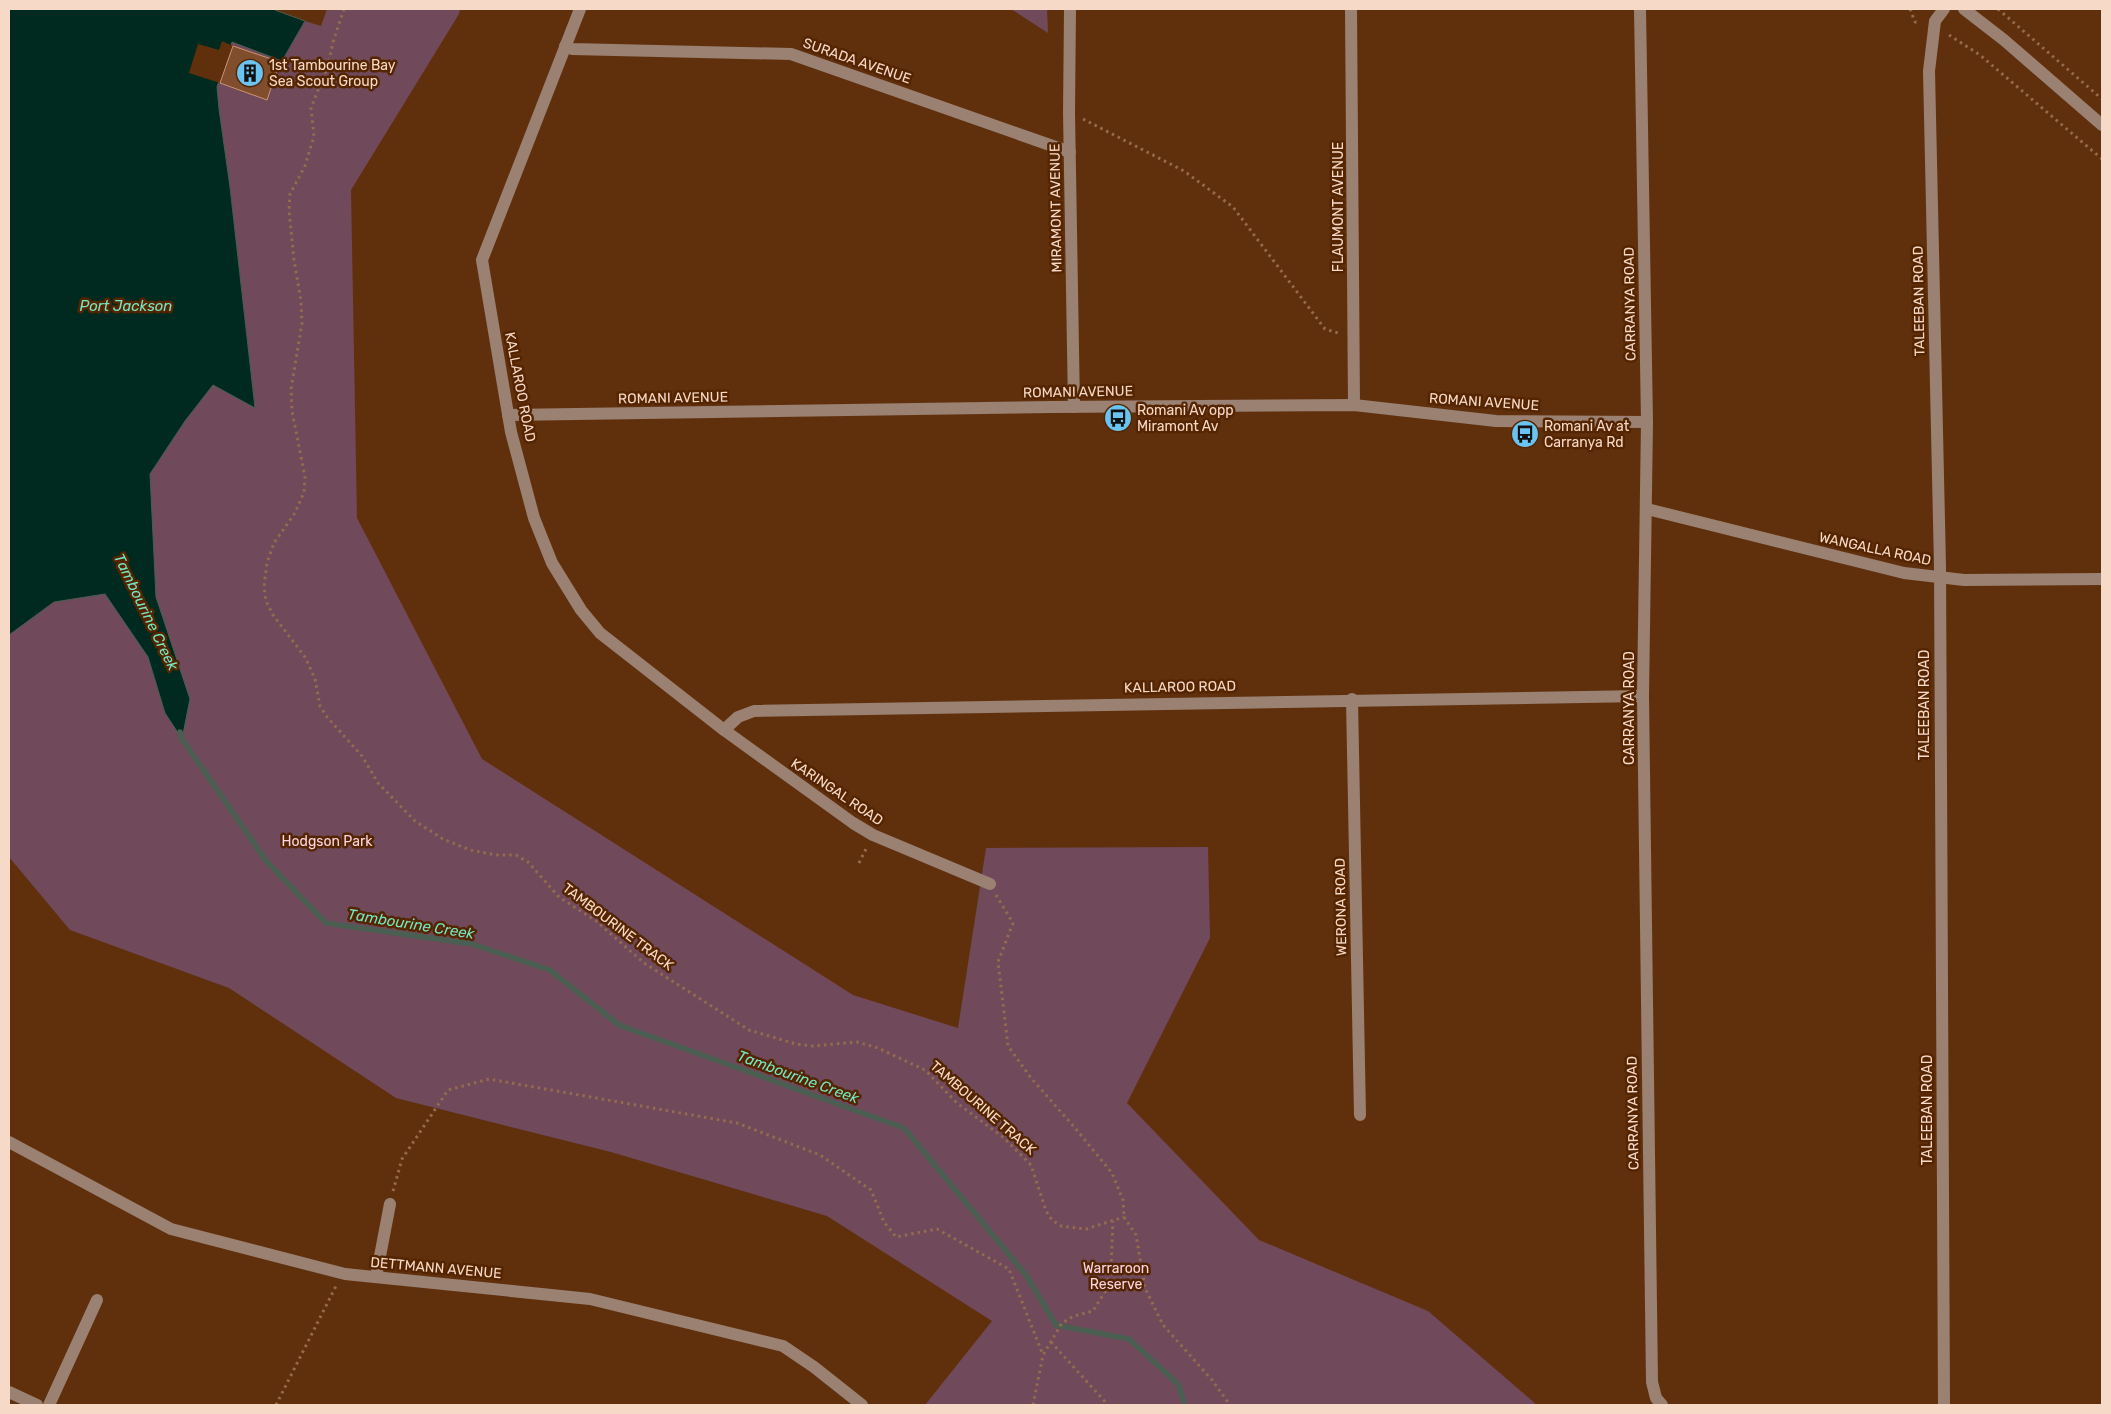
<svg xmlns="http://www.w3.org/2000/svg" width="2111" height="1414" viewBox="0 0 2111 1414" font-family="Rubik,sans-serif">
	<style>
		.green { fill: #70495a }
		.water { fill: #002a1f; stroke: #4a5e51 }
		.pier { fill: #60300d }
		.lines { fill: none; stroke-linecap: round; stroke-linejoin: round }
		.stream { stroke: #4a5e51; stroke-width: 5.5 }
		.building { fill: #814e2d; stroke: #cd9472 }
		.path { stroke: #946b4e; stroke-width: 3; stroke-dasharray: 2.5 4; stroke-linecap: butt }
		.minor { stroke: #9a8172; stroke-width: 12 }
		.labels { text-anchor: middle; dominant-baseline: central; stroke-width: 5; stroke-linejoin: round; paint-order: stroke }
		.street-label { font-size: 14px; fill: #f7d9c7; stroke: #542500 }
		.poi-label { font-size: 14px; fill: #f7d9c7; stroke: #542500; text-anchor: start }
		.park-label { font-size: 14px; fill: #fbd5e4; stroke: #542500 }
		.water-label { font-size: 15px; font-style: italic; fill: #75e5c4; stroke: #542500 }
	</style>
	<rect width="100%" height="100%" fill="#60300d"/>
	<g class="green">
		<polygon points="327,9 460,9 459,14 351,190 357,518 482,759 853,995 958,1028 986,848 1208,847 1210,938 1127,1103 1259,1240 1428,1311 1537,1405 925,1405 992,1321 827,1216 611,1152 396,1098 229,988 70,930 9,857 9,635 54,602 105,593 148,657 165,713 151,590 155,573 147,462 194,410 213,384 255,407 230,187 219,109 217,87 232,41 282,61 305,21 321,26"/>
		<polygon points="1011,9 1047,9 1048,33"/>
	</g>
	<polygon class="water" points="9,9 275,9 275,10 305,21 282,61 232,42 217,87 219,109 230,187 255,408 213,385 185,421 150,474 156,597 190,699 182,739 165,713 148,657 105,594 54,602 9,635"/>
	<polygon class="pier" points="222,41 233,46 220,83 189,73 198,44 219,50"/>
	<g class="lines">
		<polyline class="stream" points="180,732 182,739 267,862 326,923 472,944 550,970 619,1025 904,1128 1026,1275 1056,1325 1129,1339 1178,1384 1185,1405"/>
	</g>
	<polygon class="building" points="233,46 280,62 267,100 220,83"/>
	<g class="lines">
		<g class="path">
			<polyline points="344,9 333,42 328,65 311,108 314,136 305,166 290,194 289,210 294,260 301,301 302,323 291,389 292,411 305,477 304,492 295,513 274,543 267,563 264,587 266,601 273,615 305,657 315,679 320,706 327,717 362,756 378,783 415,821 443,839 470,850 496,855 516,855 528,862 559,897 596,921 644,963 749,1030 796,1044 812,1046 857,1042 878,1048 925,1070 957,1103 1004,1138 1031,1165 1046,1211 1052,1220 1061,1226 1086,1229 1124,1217"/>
			<polyline points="1910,9 1915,22 1920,23"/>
			<polyline points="1998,9 2102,99"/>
			<polyline points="1949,35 1980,55 2102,159"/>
			<polyline points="1083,119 1184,171 1233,207 1325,329 1338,333"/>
			<polyline points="859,863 867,847"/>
			<polyline points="996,895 1013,923 998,962 1008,1046 1031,1078 1075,1128 1112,1173 1123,1200 1124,1217"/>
			<polyline points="393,1191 402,1159 448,1090 489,1079 737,1123 820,1155 871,1190 884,1222 896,1237 937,1229 1009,1269 1043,1355"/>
			<polyline points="1124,1217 1136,1235 1145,1288 1163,1325 1212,1380 1230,1405"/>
			<polyline points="1051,1342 1108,1405"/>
			<polyline points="276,1405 336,1286"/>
			<polyline points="1033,1405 1043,1355 1062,1323 1074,1316 1093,1311 1106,1290 1111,1267 1113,1221"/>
		</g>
		<g class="minor">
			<polyline points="580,9 482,260 511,432 534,518 552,563 581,610 600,633 724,730 853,823 873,835 990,884"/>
			<polyline points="1070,9 1069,112 1074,407"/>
			<polyline points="1351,9 1354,405"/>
			<polyline points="1640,9 1647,422 1643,696 1652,1382 1656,1398 1662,1405"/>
			<polyline points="1944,9 1935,21 1929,71 1940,566 1944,1405"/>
			<polyline points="1964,9 2004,40 2102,125"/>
			<polyline points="565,46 572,49 791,54 1070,152"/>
			<polyline points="508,415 1052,407 1354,405 1496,421 1647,422"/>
			<polyline points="1647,509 1904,573 1964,580 2102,579"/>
			<polyline points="1352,699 1360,1115"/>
			<polyline points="724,730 738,717 754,711 1643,696"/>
			<polyline points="9,1142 171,1229 345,1274 590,1299 783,1346 814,1367 862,1405"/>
			<polyline points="376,1277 390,1204"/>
			<polyline points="9,1392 37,1405"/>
			<polyline points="49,1405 97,1300"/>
		</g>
	</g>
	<defs>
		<g id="building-disc" transform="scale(1.4375)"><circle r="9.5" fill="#69c4f1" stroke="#542500"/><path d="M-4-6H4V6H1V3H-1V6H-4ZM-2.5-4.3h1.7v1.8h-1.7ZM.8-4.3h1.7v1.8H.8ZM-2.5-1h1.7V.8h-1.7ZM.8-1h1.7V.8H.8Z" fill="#111"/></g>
		<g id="bus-disc" transform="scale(1.4375)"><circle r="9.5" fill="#69c4f1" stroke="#542500"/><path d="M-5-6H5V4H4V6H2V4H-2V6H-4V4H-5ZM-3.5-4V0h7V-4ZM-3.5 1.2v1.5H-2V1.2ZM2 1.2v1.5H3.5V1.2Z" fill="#111"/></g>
	</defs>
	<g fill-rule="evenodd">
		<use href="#building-disc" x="250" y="73"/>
		<use href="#bus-disc" x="1118" y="418"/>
		<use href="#bus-disc" x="1525" y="434"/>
	</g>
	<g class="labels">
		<g class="street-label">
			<text transform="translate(857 61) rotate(19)">SURADA AVENUE</text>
			<text transform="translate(1338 207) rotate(-90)">FLAUMONT AVENUE</text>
			<text transform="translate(1056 208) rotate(-91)">MIRAMONT AVENUE</text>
			<text transform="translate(1919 301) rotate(-91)">TALEEBAN ROAD</text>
			<text transform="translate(1630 304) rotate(-91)">CARRANYA ROAD</text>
			<text transform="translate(520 387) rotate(79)">KALLAROO ROAD</text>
			<text transform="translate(1078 392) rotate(-1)">ROMANI AVENUE</text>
			<text transform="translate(673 398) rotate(-1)">ROMANI AVENUE</text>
			<text transform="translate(1484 402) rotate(4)">ROMANI AVENUE</text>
			<text transform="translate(1875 549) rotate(12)">WANGALLA ROAD</text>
			<text transform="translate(1180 687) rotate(-1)">KALLAROO ROAD</text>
			<text transform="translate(1924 705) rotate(-90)">TALEEBAN ROAD</text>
			<text transform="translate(1629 708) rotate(-90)">CARRANYA ROAD</text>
			<text transform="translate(837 792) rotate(34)">KARINGAL ROAD</text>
			<text transform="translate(1341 907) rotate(-91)">WERONA ROAD</text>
			<text transform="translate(618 927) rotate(37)">TAMBOURINE TRACK</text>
			<text transform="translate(983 1108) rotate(41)">TAMBOURINE TRACK</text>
			<text transform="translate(1927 1110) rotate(-90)">TALEEBAN ROAD</text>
			<text transform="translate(1633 1113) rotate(-91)">CARRANYA ROAD</text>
			<text transform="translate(436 1268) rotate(5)">DETTMANN AVENUE</text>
		</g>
		<g class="poi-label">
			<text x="269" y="65">1st Tambourine Bay<tspan x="269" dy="16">Sea Scout Group</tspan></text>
			<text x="1137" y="410">Romani Av opp<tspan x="1137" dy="16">Miramont Av</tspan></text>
			<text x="1544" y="426">Romani Av at<tspan x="1544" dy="16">Carranya Rd</tspan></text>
		</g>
		<g class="park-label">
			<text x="327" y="841">Hodgson Park</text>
			<text x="1116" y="1268">Warraroon<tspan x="1116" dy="16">Reserve</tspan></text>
		</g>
		<g class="water-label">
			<text x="126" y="306">Port Jackson</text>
			<text transform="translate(146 612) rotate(64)">Tambourine Creek</text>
			<text transform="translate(411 924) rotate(9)">Tambourine Creek</text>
			<text transform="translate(798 1077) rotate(20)">Tambourine Creek</text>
		</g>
	</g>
	<rect width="2111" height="1414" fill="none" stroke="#f7d9c7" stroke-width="20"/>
</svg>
